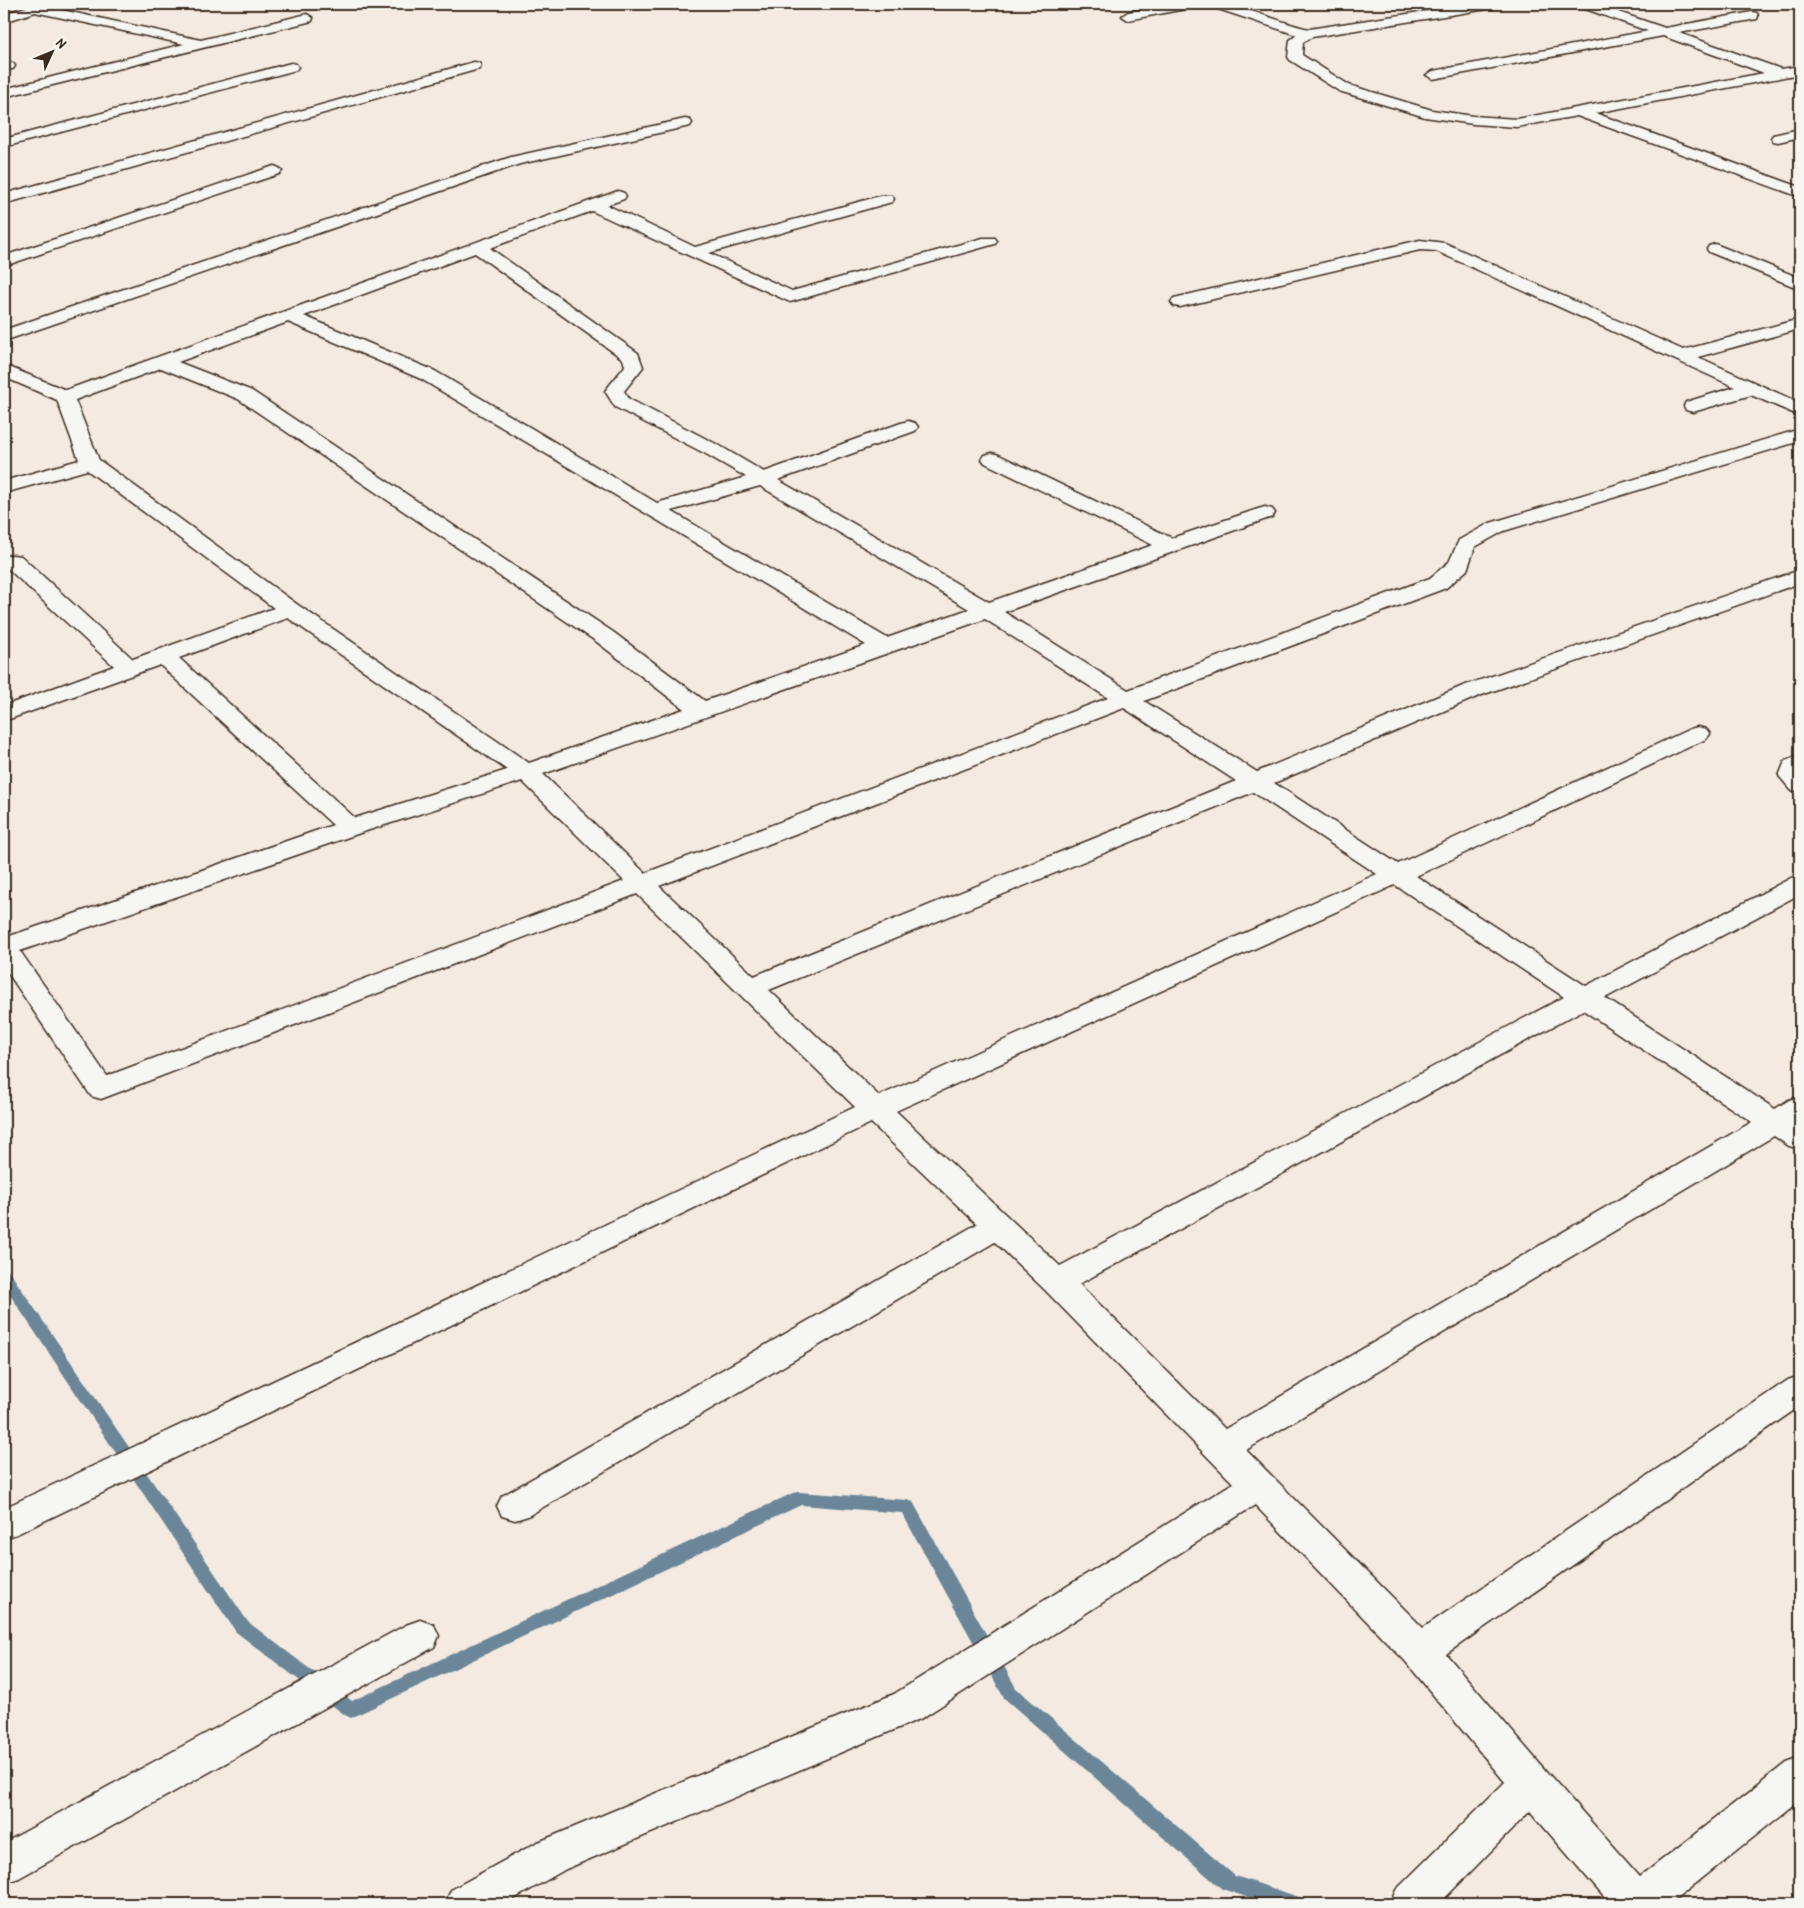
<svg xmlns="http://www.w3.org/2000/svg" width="1804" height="1908" viewBox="0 0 1804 1908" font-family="'Patrick Hand',sans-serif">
  <rect width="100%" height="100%" fill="#f4eae1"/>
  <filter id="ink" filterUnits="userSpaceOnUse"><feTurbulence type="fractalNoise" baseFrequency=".02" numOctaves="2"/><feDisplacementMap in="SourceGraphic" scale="10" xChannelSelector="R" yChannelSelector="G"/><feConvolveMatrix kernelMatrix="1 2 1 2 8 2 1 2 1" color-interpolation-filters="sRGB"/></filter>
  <g filter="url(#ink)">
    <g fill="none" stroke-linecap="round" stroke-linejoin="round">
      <path fill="#6a8698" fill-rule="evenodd" d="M 4,1270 L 9,1271 L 248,1622 L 352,1701 L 793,1493 L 799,1492 L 907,1500 L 913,1502 L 1016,1688 L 1235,1876 L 1302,1898 L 1305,1904 L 1268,1904 L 1222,1889 L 1004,1698 L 902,1513 L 801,1505 L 357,1715 L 351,1718 L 345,1715 L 236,1632 L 4,1286 Z"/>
      <g stroke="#3b2a1e" stroke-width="3">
        <path id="street" d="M 34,4 L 201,40 L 307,14 L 313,18 L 312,21 L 4,97 L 4,89 L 184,44 L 30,11 L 28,8 L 30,5 Z
          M 1172,4 L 1196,4 L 1190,8 L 1128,20 L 1122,16 L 1128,12 Z
          M 1210,4 C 1244,4 1276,22 1309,29 L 1473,4 L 1500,4 L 1498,7 L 1494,8 L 1312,37 L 1303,42 L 1302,55 L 1349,85 L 1432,110 L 1473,116 L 1517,119 L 1764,73 L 1663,36 L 1433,79 L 1426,75 L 1433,71 L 1648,31 L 1580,7 L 1578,4 L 1595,4 L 1665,28 L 1752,12 L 1757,13 L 1758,16 L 1757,19 L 1679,33 L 1781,69 L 1800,66 L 1800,74 L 1595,113 L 1800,187 L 1800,197 L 1577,116 L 1517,127 L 1473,124 L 1425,117 L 1339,91 L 1290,60 L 1288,57 L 1290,40 L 1297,35 L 1212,7 Z
          M 4,61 L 13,63 L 15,66 L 13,69 L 4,69 Z
          M 474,62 L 479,63 L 481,66 L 479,69 L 4,204 L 4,194 Z
          M 291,63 L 296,64 L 298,67 L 296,70 L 4,147 L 4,139 Z
          M 685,119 L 690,120 L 692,123 L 690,126 L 520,164 L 4,341 L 4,330 L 511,157 Z
          M 1800,129 L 1800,137 L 1778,142 L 1773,141 L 1771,138 L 1773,135 Z
          M 274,166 L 279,168 L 282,171 L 279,174 L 4,266 L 4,256 Z
          M 618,191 L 624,193 L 626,196 L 624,199 L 607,205 L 695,247 L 880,196 L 892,196 L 894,199 L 892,202 L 709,253 L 792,291 L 983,238 L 995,238 L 997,241 L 995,244 L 790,302 L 592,211 L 490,248 L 638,353 L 643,367 L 624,391 L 629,399 L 720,446 L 764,472 L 901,423 L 908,421 L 915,423 L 918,427 L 915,431 L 778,480 L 989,602 L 1153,545 L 985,463 L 982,459 L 985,455 L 992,453 L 999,455 L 1172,538 L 1258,509 L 1265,507 L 1272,509 L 1275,513 L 1272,517 L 1004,612 L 1128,690 L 1430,578 L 1449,562 L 1459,540 L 1490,523 L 1800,429 L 1800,441 L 1504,531 L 1475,547 L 1467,570 L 1446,588 L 1144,701 L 1257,772 L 1463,686 L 1800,570 L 1800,583 L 1479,696 L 1274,783 L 1398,864 L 1690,729 L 1698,727 L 1706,729 L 1710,734 L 1706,739 L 1416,876 L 1586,986 L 1791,878 L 1800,876 L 1800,894 L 1605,998 L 1775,1109 L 1789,1100 L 1800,1097 L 1800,1120 L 1796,1122 L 1800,1125 L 1800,1149 L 1789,1146 L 1774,1136 L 1246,1450 L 1423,1628 L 1788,1380 L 1800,1376 L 1800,1406 L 1446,1654 L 1545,1770 L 1640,1877 L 1786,1763 L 1800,1758 L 1800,1800 L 1670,1904 L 1610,1904 L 1530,1811 L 1439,1904 L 1390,1904 L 1396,1890 L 1505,1782 L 1406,1662 L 1255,1505 L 922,1718 L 566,1869 L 505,1904 L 445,1904 L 451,1890 L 536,1843 L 894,1694 L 1233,1483 L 1045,1290 L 995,1242 L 528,1516 L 515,1520 L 502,1516 L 497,1506 L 502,1496 L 977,1224 L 871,1123 L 17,1534 L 4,1538 L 4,1508 L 855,1107 L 637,894 L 101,1099 L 91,1096 L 4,967 L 4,938 L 333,825 L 160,665 L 4,721 L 4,706 L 114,666 L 5,566 L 4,559 L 5,556 L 13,555 L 21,556 L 133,659 L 274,608 L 87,470 L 4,493 L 4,481 L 79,460 L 57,400 L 4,377 L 4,365 L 66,390 ZM 475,253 L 623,359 L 625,366 L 605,391 L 615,407 L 706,454 L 746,477 L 657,503 L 435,371 L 304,316 ZM 288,322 L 421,379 L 866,645 L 705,701 L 613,632 L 252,391 L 178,362 ZM 161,368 L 238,399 L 597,642 L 684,709 L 529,763 L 298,605 L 99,460 L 75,400 ZM 760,486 L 969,609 L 887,638 L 671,511 ZM 288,618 L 507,770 L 355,818 L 179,658 ZM 985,619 L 1108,698 L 645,873 L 543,774 ZM 1124,708 L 1236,781 L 754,976 L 659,886 ZM 522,781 L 624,881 L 107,1076 L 20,951 L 360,833 ZM 1253,792 L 1377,874 L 879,1096 L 769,990 ZM 1395,885 L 1564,997 L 1060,1266 L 896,1111 ZM 1583,1010 L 1752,1122 L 1225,1429 L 1079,1284 Z
          M 1420,240 L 1445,243 L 1683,350 L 1800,319 L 1800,329 L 1698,357 L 1800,403 L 1800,416 L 1751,395 L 1693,412 L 1686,410 L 1684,406 L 1686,402 L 1735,387 L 1436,251 L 1420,250 L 1180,307 L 1174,306 L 1171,302 L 1174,298 Z
          M 1715,244 L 1800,278 L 1800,289 L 1709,252 L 1707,249 L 1709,246 Z
          M 1800,755 L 1800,792 L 1791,790 L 1779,776 L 1785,761 Z
          M 420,1620 L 434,1625 L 439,1636 L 434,1647 L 19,1878 L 4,1883 L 4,1843 L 406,1625 Z"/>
      </g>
      <g stroke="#3b2a1e" stroke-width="3">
        <path id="secondary" d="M 35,4 L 53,4 L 51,7 L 4,22 L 4,14 Z"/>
      </g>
      <use href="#street" fill="#f6f6f2" fill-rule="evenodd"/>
      <use href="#secondary" fill="#f6f6f2" fill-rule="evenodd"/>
    </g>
  </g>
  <rect width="1804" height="1908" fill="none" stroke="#f6f6f2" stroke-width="20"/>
  <rect x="10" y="10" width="1784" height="1888" fill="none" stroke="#3b2a1e" stroke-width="2" filter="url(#ink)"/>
  <g transform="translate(52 52) rotate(46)" stroke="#f6f6f2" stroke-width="4" paint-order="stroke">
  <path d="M0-4L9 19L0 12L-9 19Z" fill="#3b2a1e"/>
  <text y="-8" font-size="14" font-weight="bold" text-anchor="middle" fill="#3b2a1e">N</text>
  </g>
</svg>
